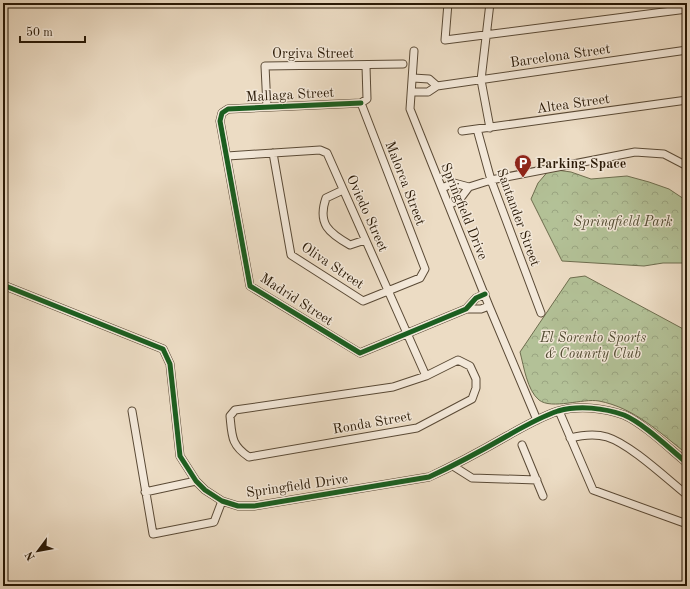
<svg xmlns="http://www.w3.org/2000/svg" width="690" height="589" viewBox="0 0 690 589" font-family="'Old Standard TT',serif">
  <defs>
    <pattern id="forest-crowns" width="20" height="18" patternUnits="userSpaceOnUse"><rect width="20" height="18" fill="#b3c197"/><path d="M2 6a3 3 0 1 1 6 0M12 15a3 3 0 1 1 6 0" fill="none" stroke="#9aa581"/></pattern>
  </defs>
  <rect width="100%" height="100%" fill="#ecdcc4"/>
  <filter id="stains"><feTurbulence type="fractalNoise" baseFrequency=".005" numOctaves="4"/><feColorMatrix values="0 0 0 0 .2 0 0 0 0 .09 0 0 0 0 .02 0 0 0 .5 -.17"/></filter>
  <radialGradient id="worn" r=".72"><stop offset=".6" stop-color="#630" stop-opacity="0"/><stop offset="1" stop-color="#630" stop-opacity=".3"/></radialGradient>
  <path fill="url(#forest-crowns)" stroke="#6e6d4e" d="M 550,169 L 571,172 L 591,179 L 627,176 L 649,182 L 669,189 L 687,201 L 687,263 L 663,263 L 644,266 L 562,261 L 531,199 L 538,183 Z
    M 585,276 L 687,331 L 687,454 C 660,433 635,408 599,401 C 583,398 552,410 539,400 C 527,390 524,367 520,352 L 570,278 Z"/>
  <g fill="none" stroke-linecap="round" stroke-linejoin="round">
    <g stroke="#5a4a36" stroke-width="9">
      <path id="street" d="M 448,3 L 445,40 L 687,9
        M 490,3 L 481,80 L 490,128
        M 414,51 L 410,109 L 489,306 L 537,420
        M 437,86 L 687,50
        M 412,92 L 428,92 L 437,86 L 429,79 L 413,78
        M 361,103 L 228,109 L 222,113 L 220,121 L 250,286 L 360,353 L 466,309 L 476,298 L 485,294
        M 267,107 L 265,66 L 403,64
        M 477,129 L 491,180 L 541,313
        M 462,131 L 687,100
        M 273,153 L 291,255 L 363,301 L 420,278 L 425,269 L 361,103 L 367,99 L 366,66
        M 227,156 L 320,150 L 327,153 L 426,376
        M 442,188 L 454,183 L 469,187 L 491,180 L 635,152 L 664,154 L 687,166
        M 343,190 L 326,198 C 317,224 329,233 350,245 L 365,240
        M 449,205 L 460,199 L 469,187
        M 3,285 L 163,349 L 170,364 L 180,456 L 196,481 L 205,490 L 222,501 L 238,506 L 254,506 L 429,477 C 455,465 481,451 507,436 C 523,427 540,417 558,411 C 579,405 604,408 624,415 C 643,423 670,449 687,463
        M 466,309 L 481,309 L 489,306
        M 458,360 L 470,366 L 476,379 L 476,388 L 472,399 L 417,428 L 249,457 C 231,445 232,436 230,416 L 235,410 L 393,387 L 426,376 Z
        M 132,411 L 153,534 L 214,522 L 222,501
        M 559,411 L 593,490 L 687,524
        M 570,438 C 582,435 594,433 607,437 C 630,444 667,479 687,495
        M 522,445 L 543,496
        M 453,466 L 472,478 L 537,480
        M 145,492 L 196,481"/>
    </g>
    <use href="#street" stroke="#f3e8d9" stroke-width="7"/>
    <g stroke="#f3e8d9" stroke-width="8">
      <path id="cycleway" d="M 361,103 L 228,109 L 222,113 L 220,121 L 250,286 L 360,353 L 466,309 L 476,298 L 485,294
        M 3,285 L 163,349 L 170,364 L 180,456 L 196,481 L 205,490 L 222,501 L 238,506 L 254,506 L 429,477 C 455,465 481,451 507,436 C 523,427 540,417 558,411 C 579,405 604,408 624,415 C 643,423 670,449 687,463"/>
    </g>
    <use href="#cycleway" stroke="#1b5e20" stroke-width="5"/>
  </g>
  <defs>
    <g id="parking-pin" transform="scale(0.9)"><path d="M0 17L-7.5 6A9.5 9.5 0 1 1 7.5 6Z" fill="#8f2418" stroke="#f3e8d9"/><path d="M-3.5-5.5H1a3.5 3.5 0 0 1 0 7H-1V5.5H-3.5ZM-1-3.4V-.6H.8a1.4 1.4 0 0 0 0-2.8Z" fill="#fff"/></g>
  </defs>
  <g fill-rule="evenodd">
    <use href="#parking-pin" x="523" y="163"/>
  </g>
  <g text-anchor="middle" stroke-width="3" stroke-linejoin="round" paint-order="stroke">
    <g font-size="14" fill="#291906" stroke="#f3e8d9">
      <text x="313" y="58">Orgiva Street</text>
      <text transform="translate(560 55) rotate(-8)" y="5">Barcelona Street</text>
      <text transform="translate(290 94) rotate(-3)" y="5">Mallaga Street</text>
      <text transform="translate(573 103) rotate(-8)" y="5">Altea Street</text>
      <text transform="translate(406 183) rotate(69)" y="5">Malorca Street</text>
      <text transform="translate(465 211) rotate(68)" y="5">Springfield Drive</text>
      <text transform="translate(368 213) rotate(66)" y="5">Oviedo Street</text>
      <text transform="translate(519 217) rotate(70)" y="5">Santander Street</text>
      <text transform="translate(333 265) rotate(34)" y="5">Oliva Street</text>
      <text transform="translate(297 299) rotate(33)" y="5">Madrid Street</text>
      <text transform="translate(372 422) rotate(-10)" y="5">Ronda Street</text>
      <text transform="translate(297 485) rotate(-8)" y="5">Springfield Drive</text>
    </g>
    <g font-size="14" font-weight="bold" fill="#291906" stroke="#f3e8d9" text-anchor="start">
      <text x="536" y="168">Parking Space</text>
    </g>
    <g font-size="14" font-style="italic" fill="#524b32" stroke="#f3e8d9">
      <text x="623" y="226">Springfield Park</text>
      <text x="593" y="342">El Sorento Sports<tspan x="593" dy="16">&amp; Counrty Club</tspan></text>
    </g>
  </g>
  <rect width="690" height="589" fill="none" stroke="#ecdcc4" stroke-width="16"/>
  <rect x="4" y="4" width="682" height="581" fill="none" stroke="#291906" stroke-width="2"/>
  <rect x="8" y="8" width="674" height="573" fill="none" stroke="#291906"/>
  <g transform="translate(38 551) rotate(238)" stroke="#f3e8d9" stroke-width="3" paint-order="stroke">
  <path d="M0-3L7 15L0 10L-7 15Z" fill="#291906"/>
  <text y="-6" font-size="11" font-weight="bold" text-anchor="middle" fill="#291906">N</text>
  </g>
  <path d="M20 36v6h65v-6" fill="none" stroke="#291906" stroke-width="2"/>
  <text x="26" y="36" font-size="12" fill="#291906" stroke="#f3e8d9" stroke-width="3" paint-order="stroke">50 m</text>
  <rect width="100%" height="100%" filter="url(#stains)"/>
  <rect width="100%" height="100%" fill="url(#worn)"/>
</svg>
